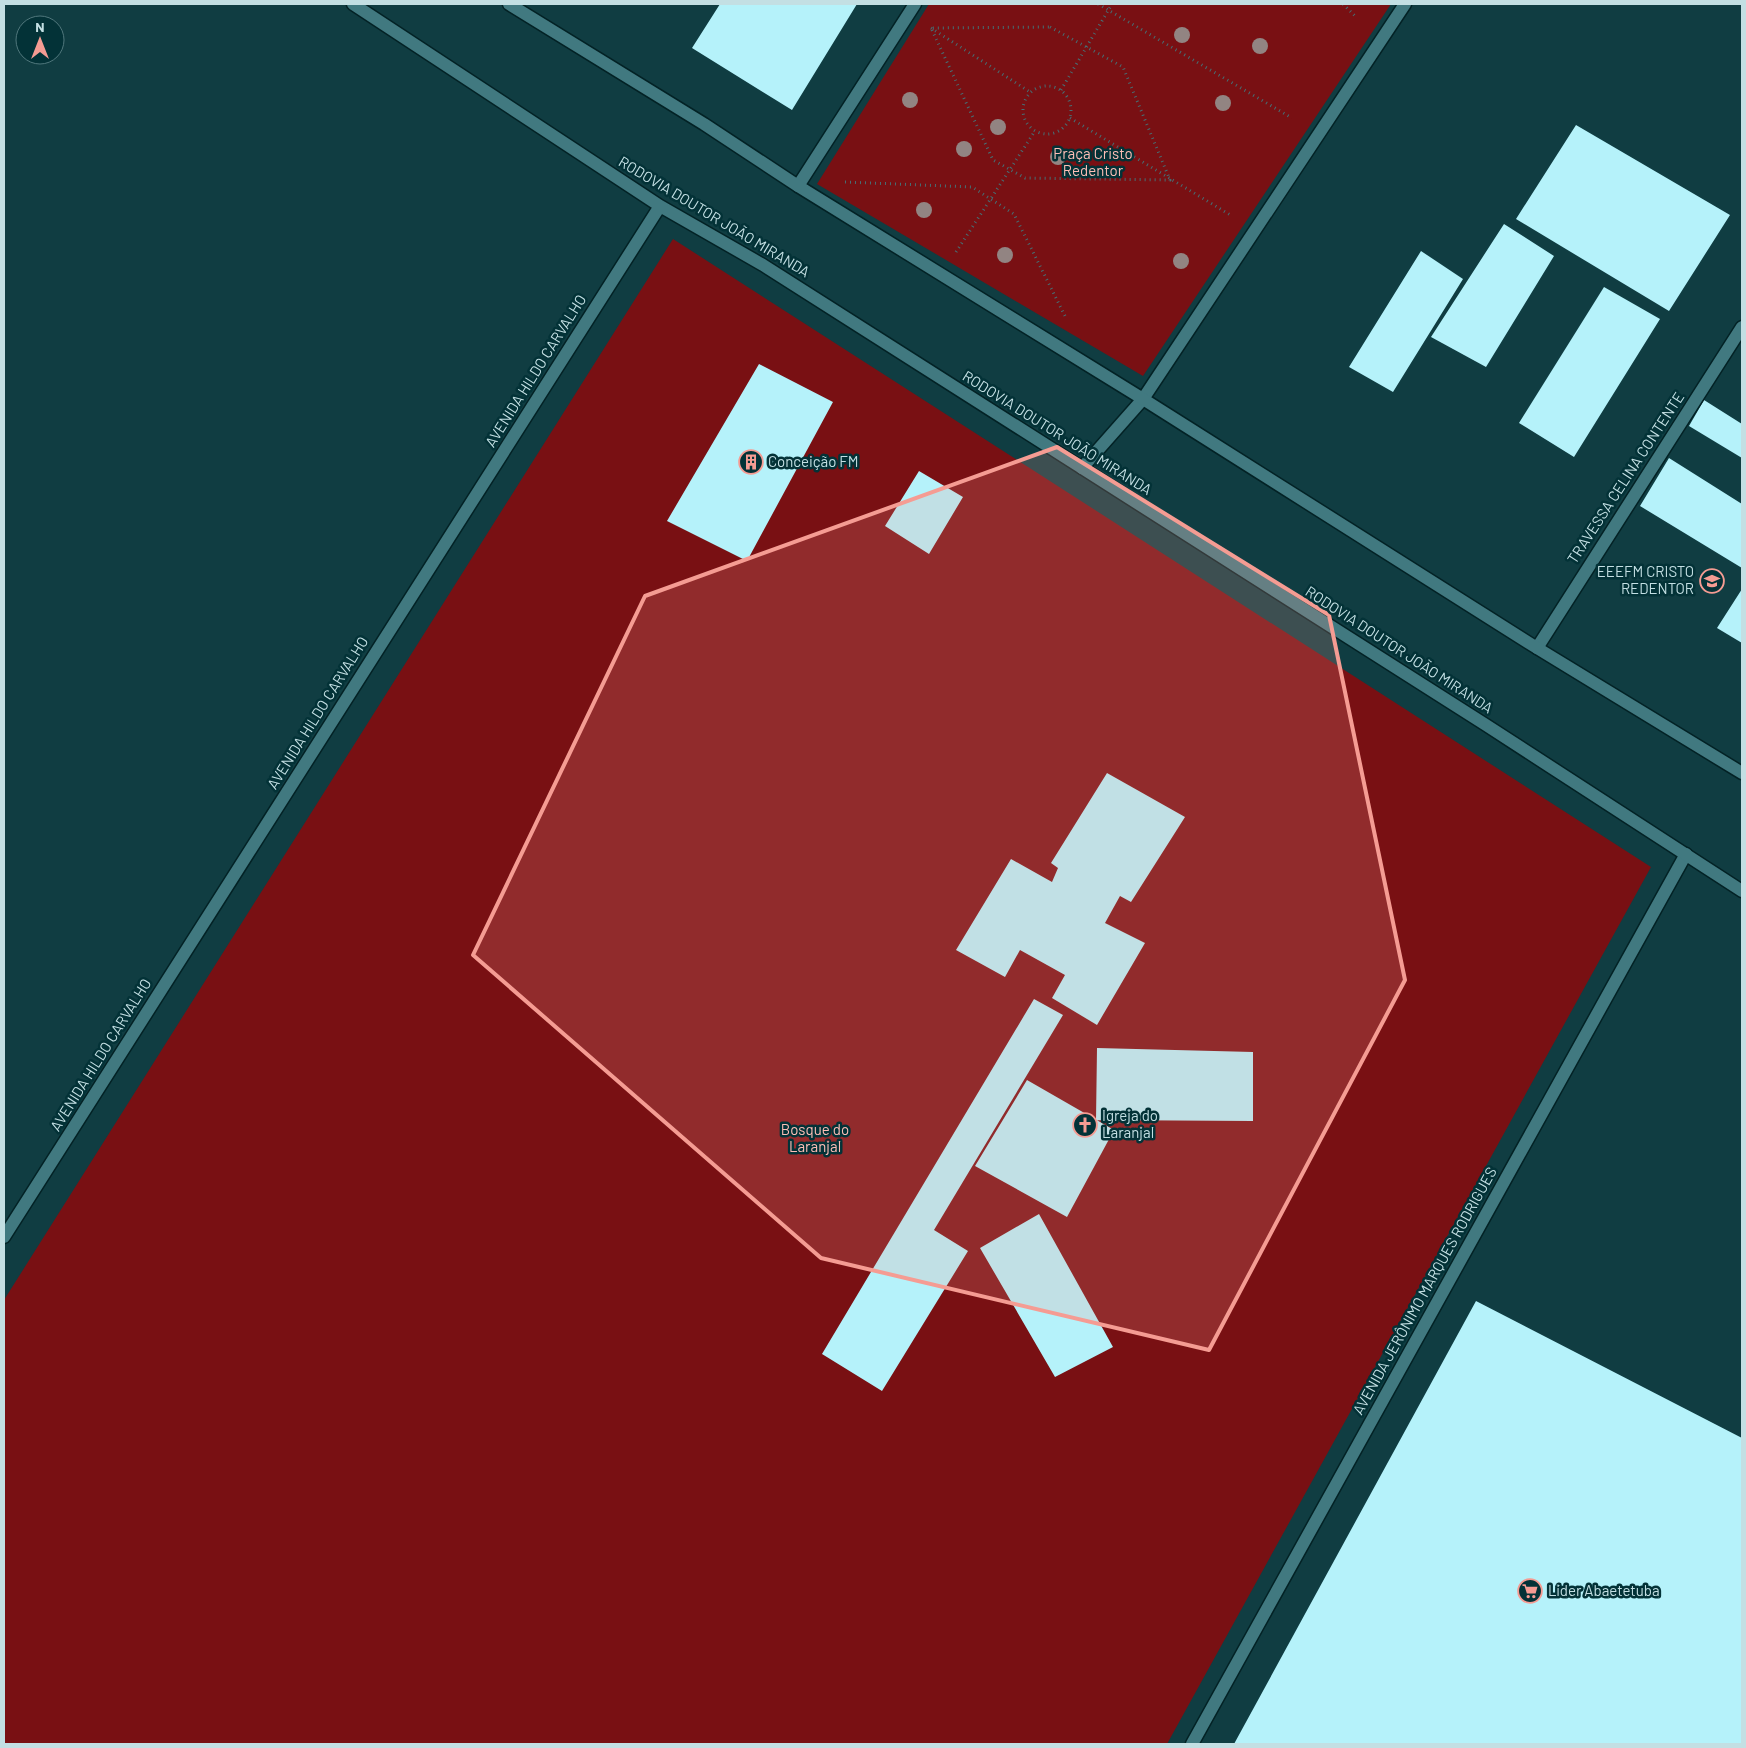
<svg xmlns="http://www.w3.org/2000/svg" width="1746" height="1748" viewBox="0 0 1746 1748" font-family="Barlow,sans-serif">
  <rect width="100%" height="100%" fill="#103d42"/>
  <path fill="#791013" d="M 929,4 L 1391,4 L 1143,376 L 817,184 Z
    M 673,239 L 1651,867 L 1167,1744 L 4,1744 L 4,1300 Z"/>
  <path fill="#b5f2fa" d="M 720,4 L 857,4 L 792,110 L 692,48 Z
    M 1576,125 L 1730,215 L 1669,311 L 1516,219 Z
    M 1504,224 L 1554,256 L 1486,367 L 1431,337 Z
    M 1421,251 L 1463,279 L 1393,392 L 1349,367 Z
    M 1604,287 L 1660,319 L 1574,457 L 1519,423 Z
    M 759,364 L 833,402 L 747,561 L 667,521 Z
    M 1704,400 L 1742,424 L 1742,458 L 1689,426 Z
    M 1669,458 L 1742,504 L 1742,568 L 1640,506 Z
    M 919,471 L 963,497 L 929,554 L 885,526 Z
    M 1742,589 L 1742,643 L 1717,628 Z
    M 1107,773 L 1185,817 L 1131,902 L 1120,896 L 1105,923 L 1145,943 L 1097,1025 L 1052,998 L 1065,975 L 1020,950 L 1005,977 L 956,950 L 1011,859 L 1052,882 L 1058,868 L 1051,863 Z
    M 1034,999 L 1063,1015 L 934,1230 L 968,1251 L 882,1391 L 822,1354 Z
    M 1097,1048 L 1253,1052 L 1253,1121 L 1096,1120 Z
    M 1027,1080 L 1114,1130 L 1067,1217 L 975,1166 Z
    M 1039,1214 L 1113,1347 L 1055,1377 L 980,1248 Z
    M 1476,1301 L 1742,1438 L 1742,1744 L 1234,1744 Z"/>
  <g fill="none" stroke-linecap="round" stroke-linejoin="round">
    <g stroke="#032225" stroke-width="15">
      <path id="street" d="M 798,186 L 915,4
        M 1082,468 L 1143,399 L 1405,4
        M 1537,648 L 1742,327
        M 1192,1744 L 1686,854"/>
    </g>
    <g stroke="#032225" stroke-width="15">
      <path id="secondary" d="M 353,4 L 660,206 L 763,265 L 1486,725 L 1742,891
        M 509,4 L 704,124 L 798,186 L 1143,399 L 1537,648 L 1742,773
        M 4,1237 L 660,206"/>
    </g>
    <path stroke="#476f74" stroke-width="3" stroke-dasharray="1 4" stroke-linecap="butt" d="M 1098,4 L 1292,118
      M 1343,4 L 1355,16
      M 1050,27 L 1123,67 L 1170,180 L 1025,178 L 993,160 L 931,28 Z
      M 931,28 L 1030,92
      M1023 110a24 24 0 1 1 48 0a24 24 0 1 1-48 0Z
      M 1061,90 L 1112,4
      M 1070,118 L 1232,216
      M 845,182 L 972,187 L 1014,214 L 1066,318
      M 956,252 L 1035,131"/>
    <use href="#street" stroke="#417980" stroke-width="12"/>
    <use href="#secondary" stroke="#417980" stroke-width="12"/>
  </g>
  <g fill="#928482">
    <circle cx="1182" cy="35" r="8"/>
    <circle cx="1260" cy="46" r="8"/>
    <circle cx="910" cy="100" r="8"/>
    <circle cx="1223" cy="103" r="8"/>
    <circle cx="998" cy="127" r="8"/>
    <circle cx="964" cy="149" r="8"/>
    <circle cx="1058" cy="157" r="8"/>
    <circle cx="924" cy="210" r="8"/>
    <circle cx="1005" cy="255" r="8"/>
    <circle cx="1181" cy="261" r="8"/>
  </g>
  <path fill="#f59c93" fill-opacity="0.2" stroke="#f59c93" stroke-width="4" stroke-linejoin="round" d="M 1057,447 L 1329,615 L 1405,980 L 1209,1350 L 821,1258 L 473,955 L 645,596 Z"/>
  <defs>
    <g id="building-ring" transform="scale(1.25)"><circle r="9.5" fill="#033237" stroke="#f59c93" stroke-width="1.5"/><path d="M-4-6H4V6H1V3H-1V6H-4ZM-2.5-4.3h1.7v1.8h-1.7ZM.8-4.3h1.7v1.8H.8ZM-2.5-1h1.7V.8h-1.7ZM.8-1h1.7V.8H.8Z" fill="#f59c93"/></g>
    <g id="school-ring" transform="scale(1.25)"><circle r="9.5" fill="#033237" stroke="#f59c93" stroke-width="1.5"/><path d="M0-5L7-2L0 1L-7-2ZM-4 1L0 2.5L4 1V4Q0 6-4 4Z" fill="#f59c93"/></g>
    <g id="church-ring" transform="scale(1.25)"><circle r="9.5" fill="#033237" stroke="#f59c93" stroke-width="1.5"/><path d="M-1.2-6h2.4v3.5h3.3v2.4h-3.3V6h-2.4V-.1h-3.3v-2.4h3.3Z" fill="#f59c93"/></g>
    <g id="supermarket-ring" transform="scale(1.25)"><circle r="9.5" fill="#033237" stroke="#f59c93" stroke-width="1.5"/><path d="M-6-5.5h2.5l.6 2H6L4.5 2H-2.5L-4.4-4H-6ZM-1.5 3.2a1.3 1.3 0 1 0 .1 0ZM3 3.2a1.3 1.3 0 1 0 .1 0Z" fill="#f59c93"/></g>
  </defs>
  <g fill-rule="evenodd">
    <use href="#building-ring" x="751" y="462"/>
    <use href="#school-ring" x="1712" y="581"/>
    <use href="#church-ring" x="1085" y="1125"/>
    <use href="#supermarket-ring" x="1530" y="1591"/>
  </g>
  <g text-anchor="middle" stroke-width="5" stroke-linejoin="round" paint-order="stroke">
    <g font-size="15" fill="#fdbeb6" stroke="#033237">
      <text x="1093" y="159">Praça Cristo<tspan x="1093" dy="17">Redentor</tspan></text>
      <text x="815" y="1135">Bosque do<tspan x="815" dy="17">Laranjal</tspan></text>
    </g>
    <g font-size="15" fill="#c3dfe3" stroke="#033237">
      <text transform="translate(714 217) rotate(31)" y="5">RODOVIA DOUTOR JOÃO MIRANDA</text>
      <text transform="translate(536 371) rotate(-58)" y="5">AVENIDA HILDO CARVALHO</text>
      <text transform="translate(1057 433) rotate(32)" y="5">RODOVIA DOUTOR JOÃO MIRANDA</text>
      <text transform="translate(1626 478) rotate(-57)" y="5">TRAVESSA CELINA CONTENTE</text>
      <text transform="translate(1399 650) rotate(33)" y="5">RODOVIA DOUTOR JOÃO MIRANDA</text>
      <text transform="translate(318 713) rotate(-58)" y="5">AVENIDA HILDO CARVALHO</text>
      <text transform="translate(101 1055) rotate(-58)" y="5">AVENIDA HILDO CARVALHO</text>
      <text transform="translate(1425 1291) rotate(-61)" y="5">AVENIDA JERÔNIMO MARQUES RODRIGUES</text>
    </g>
    <g font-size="15" fill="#c3dfe3" stroke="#033237" text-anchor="start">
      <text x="768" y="467">Conceição FM</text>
      <text x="1694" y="577" text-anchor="end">EEEFM CRISTO<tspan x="1694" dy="17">REDENTOR</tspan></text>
      <text x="1102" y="1121">Igreja do<tspan x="1102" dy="17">Laranjal</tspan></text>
      <text x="1548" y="1596">Líder Abaetetuba</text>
    </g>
  </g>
  <rect width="1746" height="1748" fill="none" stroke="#c3dfe3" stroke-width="10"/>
  <g transform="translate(40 40)"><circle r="24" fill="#033237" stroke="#50777c"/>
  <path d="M0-4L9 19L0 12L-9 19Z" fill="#f59c93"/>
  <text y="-8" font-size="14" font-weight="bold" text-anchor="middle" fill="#c3dfe3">N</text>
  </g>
</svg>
